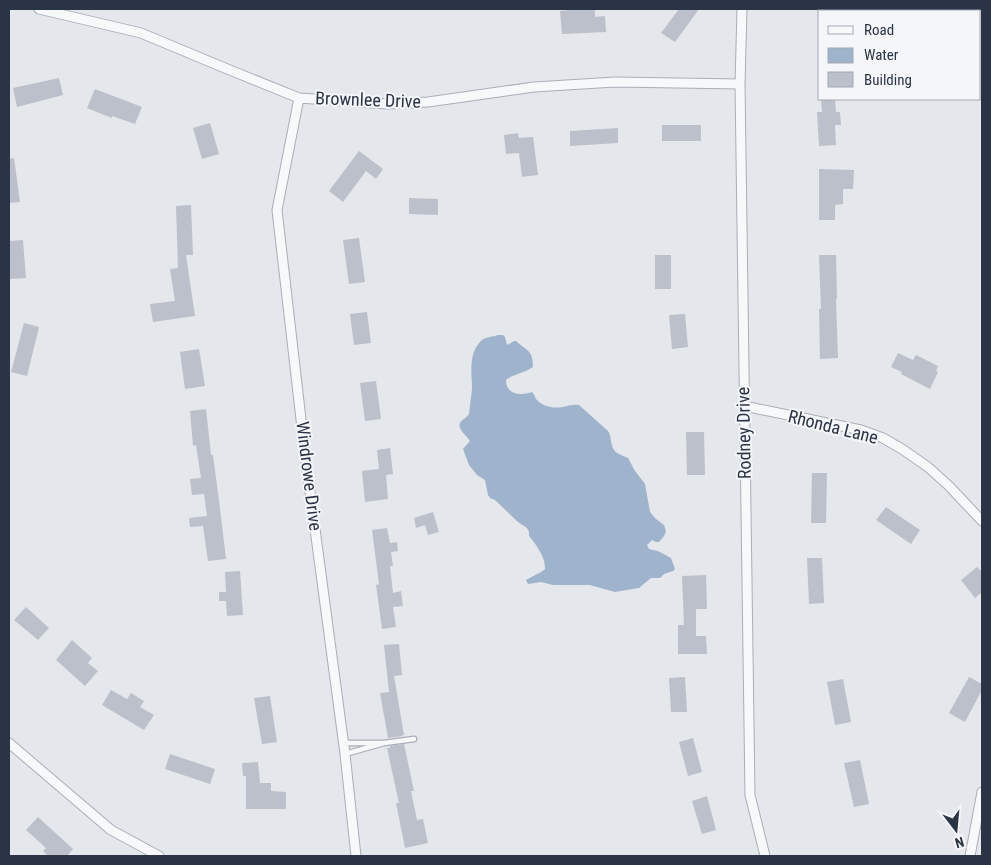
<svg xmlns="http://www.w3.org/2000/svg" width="991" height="865" viewBox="0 0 991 865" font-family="'Roboto Condensed',sans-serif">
  <rect width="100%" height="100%" fill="#e4e7ec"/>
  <path fill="#9fb4cc" d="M 498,335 L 503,335 L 505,337 L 507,345 L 514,341 L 516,341 C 527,351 533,350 533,367 C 525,373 513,374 506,380 C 506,395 521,396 532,392 C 534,394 535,396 536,399 C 542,406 553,409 563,407 C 568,406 573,404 579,405 L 608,431 C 612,437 610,444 614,450 C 617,454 624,456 628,458 L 635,471 L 645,484 L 650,512 L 656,519 L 664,525 L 665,528 L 666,532 L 664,536 L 659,542 L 656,542 L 652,540 L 647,545 L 649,549 L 658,551 L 671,558 L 675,569 L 673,571 L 664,574 L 660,578 L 651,578 L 639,588 L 615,592 L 590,585 L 553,585 L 541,582 L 528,584 L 526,580 L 541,572 L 545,569 C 545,556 537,546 529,536 L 529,532 L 527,528 L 518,522 L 495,500 L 490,498 L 488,495 L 485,480 L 477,475 L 469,465 L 463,449 L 470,441 C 467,436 457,429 460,423 C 463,418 466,419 469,414 C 470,405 471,397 472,389 C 472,374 468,355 480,342 C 484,337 492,337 498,335 Z"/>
  <path fill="#bbc0ca" d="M 580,9 L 595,9 L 595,17 L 605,16 L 606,32 L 562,34 L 560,11 Z
    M 679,9 L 699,9 L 675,42 L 661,33 Z
    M 59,78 L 63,95 L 17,107 L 13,88 Z
    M 95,89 L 142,107 L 135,124 L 112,116 L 112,118 L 87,108 Z
    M 821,99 L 835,99 L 836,112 L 840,112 L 841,125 L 835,125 L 836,145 L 819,146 L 817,112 L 822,112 Z
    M 210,123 L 219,154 L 202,159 L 193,128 Z
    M 662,125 L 701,125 L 701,141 L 662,141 Z
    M 618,128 L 618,143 L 570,146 L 570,131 Z
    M 518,133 L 519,138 L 533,137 L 538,175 L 522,177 L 519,153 L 506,154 L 504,135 Z
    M 359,151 L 383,169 L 376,179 L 366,171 L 343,202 L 329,191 Z
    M 14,158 L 20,202 L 9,203 L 9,159 Z
    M 819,169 L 854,170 L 853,189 L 843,189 L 843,204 L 835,205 L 835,220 L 819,220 Z
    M 409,198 L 438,199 L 438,215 L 409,214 Z
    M 191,205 L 193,255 L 186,255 L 195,316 L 153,322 L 150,304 L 175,301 L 170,269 L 178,268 L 176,206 Z
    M 359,238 L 365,282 L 349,284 L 343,240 Z
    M 23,240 L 26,278 L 10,279 L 9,241 Z
    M 655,255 L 671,255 L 671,289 L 655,289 Z
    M 819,255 L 836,255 L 837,299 L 836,299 L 838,358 L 820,359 L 819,309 L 821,309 Z
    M 367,312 L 371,343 L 354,345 L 350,314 Z
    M 685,314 L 688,347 L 672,349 L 669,315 Z
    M 24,323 L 39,327 L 27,376 L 11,372 Z
    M 199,349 L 205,386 L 185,389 L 180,352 Z
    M 898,353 L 913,360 L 916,355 L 938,366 L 936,371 L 938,372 L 930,389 L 901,374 L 902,372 L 891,367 Z
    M 376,381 L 381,419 L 365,421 L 360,383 Z
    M 206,409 L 211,455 L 213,455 L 219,501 L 226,559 L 208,561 L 203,526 L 190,527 L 189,518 L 207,516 L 204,494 L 192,495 L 190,479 L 201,478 L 196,445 L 193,446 L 190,411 Z
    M 686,432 L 704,432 L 705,475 L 687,475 Z
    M 390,448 L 393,474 L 386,475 L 388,499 L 365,502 L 362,471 L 379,469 L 377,450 Z
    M 812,473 L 827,473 L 826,523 L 811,523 Z
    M 886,507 L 920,530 L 911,544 L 876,520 Z
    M 433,512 L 439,532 L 428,535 L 425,525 L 416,528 L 414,518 Z
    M 387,528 L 390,543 L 397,542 L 398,551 L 391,552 L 393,566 L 390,566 L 393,593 L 401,591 L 403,606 L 393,607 L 396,627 L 382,629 L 376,585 L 379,584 L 372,530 Z
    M 807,558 L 822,558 L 824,603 L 809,604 Z
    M 977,567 L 982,572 L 982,592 L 975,598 L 961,580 Z
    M 240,571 L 243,615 L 227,616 L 226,601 L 219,601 L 219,592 L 226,592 L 225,572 Z
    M 706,575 L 707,609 L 696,609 L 696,636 L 706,636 L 707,654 L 678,654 L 678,625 L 684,625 L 682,576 Z
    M 26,607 L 49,628 L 38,640 L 14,620 Z
    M 72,640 L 92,658 L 88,663 L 98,671 L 85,686 L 56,660 Z
    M 399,644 L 402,675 L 394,676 L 404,735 L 402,735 L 403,736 L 388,738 L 380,693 L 389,692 L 384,645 Z
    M 685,677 L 687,712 L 671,712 L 669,678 Z
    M 969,677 L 982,684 L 982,690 L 965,722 L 949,713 Z
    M 843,679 L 851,722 L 835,725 L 827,682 Z
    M 111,690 L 127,699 L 131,693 L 144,701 L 140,707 L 154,715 L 144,730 L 102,705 Z
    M 270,696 L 277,742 L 262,744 L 254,698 Z
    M 693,738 L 702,772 L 688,776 L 679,742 Z
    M 404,744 L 414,791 L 411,791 L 417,820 L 423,819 L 428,843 L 405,848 L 396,803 L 399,803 L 387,748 L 390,748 L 390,746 Z
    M 170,754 L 215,769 L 210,784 L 165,769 Z
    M 860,760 L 869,804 L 854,807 L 844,763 Z
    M 258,762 L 260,783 L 271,783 L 271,791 L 286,792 L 286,809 L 246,809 L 246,776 L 243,776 L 242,763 Z
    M 707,796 L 716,830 L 702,834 L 692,801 Z
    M 38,817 L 73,849 L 67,856 L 48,856 L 43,851 L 46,848 L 26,830 Z"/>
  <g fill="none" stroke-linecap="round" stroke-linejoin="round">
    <g stroke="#a9aeb7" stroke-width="7">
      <path id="lane" d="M 343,743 L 384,743 L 345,754
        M 384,743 L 414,739"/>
    </g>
    <g stroke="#a9aeb7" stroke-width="11">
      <path id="street" d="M 39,9 L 141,33 L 220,66 L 299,98 L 387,104 L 428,102 L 534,87 L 615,82 L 740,84
        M 742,9 L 740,84 L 750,795 L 765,856
        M 299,98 L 277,210 L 305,454 L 345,754 L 356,856
        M 744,406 L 861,430 L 883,438 L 902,449 L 928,467 L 949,486 L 982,521
        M 9,743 L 111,830 L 159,856
        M 970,856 L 982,792"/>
    </g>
    <use href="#lane" stroke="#f7f8fa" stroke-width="4.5"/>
    <use href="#street" stroke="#f7f8fa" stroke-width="9"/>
  </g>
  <g text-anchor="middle" stroke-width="4" stroke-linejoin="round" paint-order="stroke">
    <g font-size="18" fill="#2b3445" stroke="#f4f6f9">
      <text transform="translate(368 100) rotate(2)" y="6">Brownlee Drive</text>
      <text transform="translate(833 427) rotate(14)" y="6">Rhonda Lane</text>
      <text transform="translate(744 433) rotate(-91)" y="6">Rodney Drive</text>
      <text transform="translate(309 476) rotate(83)" y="6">Windrowe Drive</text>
    </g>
  </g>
  <rect width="991" height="865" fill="none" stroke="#2b3445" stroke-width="20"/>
  <rect x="818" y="10" width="162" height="90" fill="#f4f6f9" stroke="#a4a8b1"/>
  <rect x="828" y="26" width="25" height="8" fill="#f7f8fa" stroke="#a4a8b1"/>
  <text x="864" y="35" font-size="15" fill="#2b3445">Road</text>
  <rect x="828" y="48" width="25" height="15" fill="#9fb4cc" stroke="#a4a8b1"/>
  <text x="864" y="60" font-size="15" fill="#2b3445">Water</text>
  <rect x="828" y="72" width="25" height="15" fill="#bbc0ca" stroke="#a4a8b1"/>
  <text x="864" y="85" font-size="15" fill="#2b3445">Building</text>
  <g transform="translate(956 830) rotate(164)" stroke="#f4f6f9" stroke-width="4" paint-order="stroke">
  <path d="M0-4L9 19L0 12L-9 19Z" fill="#2b3445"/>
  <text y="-8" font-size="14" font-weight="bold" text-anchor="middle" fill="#2b3445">N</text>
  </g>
</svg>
